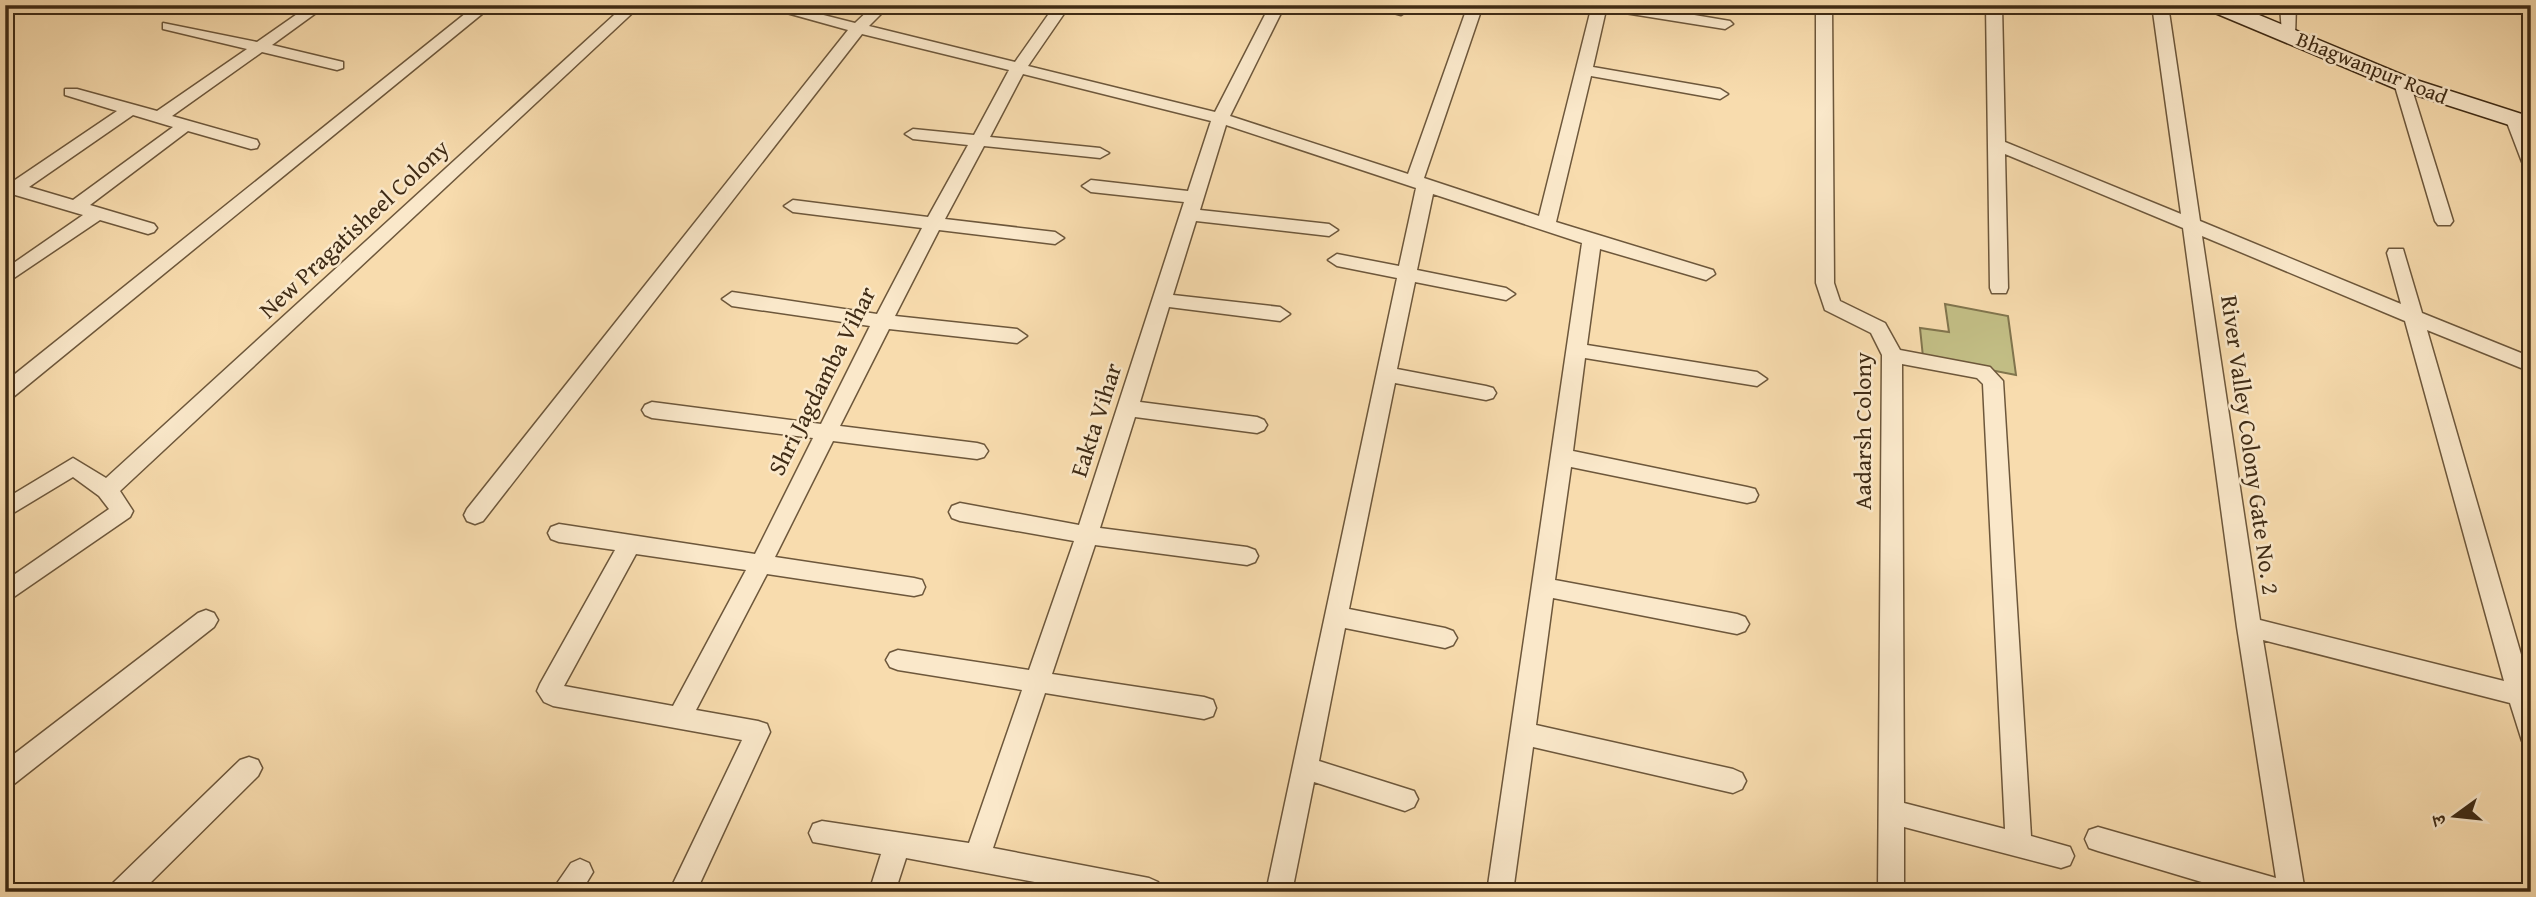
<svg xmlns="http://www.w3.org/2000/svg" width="2536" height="897" viewBox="0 0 2536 897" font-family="'Gentium Book Plus','Noto Serif Devanagari',serif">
  <rect width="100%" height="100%" fill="#f8dcae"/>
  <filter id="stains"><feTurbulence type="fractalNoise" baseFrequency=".00286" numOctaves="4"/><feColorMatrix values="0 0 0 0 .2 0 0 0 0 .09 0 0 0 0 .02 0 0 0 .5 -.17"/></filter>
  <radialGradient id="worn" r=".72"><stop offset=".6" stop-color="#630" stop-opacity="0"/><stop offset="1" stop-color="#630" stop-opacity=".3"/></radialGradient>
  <path fill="#c3bf86" stroke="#81754e" stroke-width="2" d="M 1945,304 L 2008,316 L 2016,375 L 1923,357 L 1920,328 L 1949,332 Z"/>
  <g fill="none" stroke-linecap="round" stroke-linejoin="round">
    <g stroke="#6d573b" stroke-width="3">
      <path id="street" d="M 310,5 L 327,5 L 272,45 L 343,62 L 343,68 L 337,70 L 262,52 L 172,116 L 257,140 L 259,144 L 257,148 L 251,149 L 188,131 L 90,205 L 154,224 L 157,228 L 154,232 L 148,234 L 100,220 L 5,284 L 5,269 L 83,215 L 5,192 L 5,181 L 12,182 L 117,111 L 65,95 L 65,89 L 77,89 L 157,111 L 247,49 L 163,29 L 163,23 L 257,42 ZM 133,115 L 173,127 L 73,200 L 29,187 Z
        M 476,5 L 493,5 L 12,398 L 5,400 L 5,382 Z
        M 625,5 L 641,5 L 120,491 L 133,511 L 130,517 L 5,603 L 5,581 L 109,509 L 99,496 L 73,477 L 5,518 L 5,499 L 73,458 L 106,478 Z
        M 758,5 L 784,5 L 855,23 L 874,5 L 890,5 L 869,26 L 1015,62 L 1055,5 L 1070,5 L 1028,66 L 1215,112 L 1270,5 L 1285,5 L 1230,116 L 1408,174 L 1468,5 L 1483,5 L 1424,178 L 1539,216 L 1592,5 L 1635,5 L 1730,21 L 1733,24 L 1725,29 L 1606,10 L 1593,67 L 1720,89 L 1728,94 L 1720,99 L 1591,76 L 1556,222 L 1713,270 L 1715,274 L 1706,280 L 1600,249 L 1587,345 L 1757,372 L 1767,379 L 1757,386 L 1585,358 L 1573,451 L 1747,487 L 1755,489 L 1758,495 L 1755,501 L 1747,503 L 1571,467 L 1555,580 L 1737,614 L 1745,617 L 1749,624 L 1745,631 L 1737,634 L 1553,598 L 1536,725 L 1733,769 L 1742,773 L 1746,781 L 1742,789 L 1733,793 L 1533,747 L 1513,892 L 1487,892 L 1582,243 L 1433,194 L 1417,270 L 1506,288 L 1515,294 L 1506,300 L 1415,282 L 1397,369 L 1486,386 L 1493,388 L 1496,393 L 1493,398 L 1486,400 L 1395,383 L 1349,609 L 1445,628 L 1453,631 L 1457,638 L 1453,645 L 1445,648 L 1345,628 L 1319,761 L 1414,791 L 1418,799 L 1414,807 L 1405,811 L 1314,782 L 1292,892 L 1266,892 L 1397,278 L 1337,266 L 1328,260 L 1337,254 L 1399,266 L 1416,188 L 1226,125 L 1200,210 L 1329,224 L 1338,230 L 1329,236 L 1196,221 L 1173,295 L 1280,307 L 1290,314 L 1280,321 L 1169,307 L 1140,402 L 1257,417 L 1264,420 L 1267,425 L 1264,430 L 1257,433 L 1135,417 L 1100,528 L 1247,547 L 1255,550 L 1258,556 L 1255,562 L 1247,565 L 1095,545 L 1052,674 L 1204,697 L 1213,700 L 1216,708 L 1213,716 L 1204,719 L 1045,693 L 993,848 L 1149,878 L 1158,882 L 1162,892 L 1088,892 L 906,858 L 895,892 L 869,892 L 881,854 L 813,842 L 809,833 L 813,824 L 822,821 L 969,843 L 1022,690 L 898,670 L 890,667 L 886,660 L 890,653 L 898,650 L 1029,670 L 1074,541 L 960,521 L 952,518 L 949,512 L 952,506 L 960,503 L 1079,525 L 1184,202 L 1091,192 L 1082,186 L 1091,180 L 1188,191 L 1211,121 L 1023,74 L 990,137 L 1100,148 L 1109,153 L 1100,158 L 984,146 L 945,219 L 1055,232 L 1064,238 L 1055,244 L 939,230 L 895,316 L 1017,329 L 1027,336 L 1017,343 L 889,329 L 840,426 L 977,443 L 984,445 L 988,451 L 984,457 L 977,459 L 833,441 L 775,557 L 914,578 L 922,580 L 925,587 L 922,594 L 914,596 L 767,574 L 696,710 L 758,721 L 767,724 L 770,732 L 696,892 L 669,892 L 742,740 L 553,706 L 544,702 L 537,691 L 540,684 L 615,550 L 559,542 L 551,539 L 548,533 L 551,527 L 559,524 L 755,554 L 813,438 L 652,418 L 645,415 L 642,410 L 645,405 L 652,402 L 821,424 L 870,326 L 732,306 L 722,299 L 732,292 L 877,314 L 922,228 L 793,212 L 784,206 L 793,200 L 928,217 L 968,145 L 913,139 L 905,134 L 913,129 L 974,135 L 1009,70 L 862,34 L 483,521 L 475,524 L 467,521 L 464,515 L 467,509 L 848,30 ZM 636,554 L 746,570 L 673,706 L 564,686 Z
        M 1364,5 L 1400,5 L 1409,10 L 1401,15 Z
        M 1816,5 L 1832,5 L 1834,283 L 1840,301 L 1885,323 L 1900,350 L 1990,367 L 2003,381 L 2031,836 L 2070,847 L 2074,856 L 2070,865 L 2061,868 L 1904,827 L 1904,892 L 1878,892 L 1882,355 L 1871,333 L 1825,310 L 1816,283 ZM 1902,364 L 1977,378 L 1983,384 L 2005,829 L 1904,803 Z
        M 1986,5 L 2002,5 L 2005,142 L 2181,214 L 2152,5 L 2168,5 L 2200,221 L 2401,304 L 2387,253 L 2389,249 L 2403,249 L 2422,313 L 2531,357 L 2531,372 L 2427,330 L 2531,689 L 2531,744 L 2522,741 L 2510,703 L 2263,640 L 2305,892 L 2235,892 L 2098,851 L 2089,848 L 2085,839 L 2089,830 L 2098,827 L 2276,878 L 2237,627 L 2183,228 L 2005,154 L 2008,288 L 2006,293 L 1992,293 L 1990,288 ZM 2202,236 L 2405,321 L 2504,681 L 2260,620 Z
        M 2280,5 L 2296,5 L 2295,37 L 2285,37 L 2282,34 Z
        M 2402,78 L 2410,83 L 2453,221 L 2450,225 L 2438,225 L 2435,221 L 2394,83 Z
        M 2514,115 C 2533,120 2531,152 2531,167 L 2522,162 L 2506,120 Z
        M 206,610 L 214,613 L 218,620 L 214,627 L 14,784 L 5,787 L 5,761 L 198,613 Z
        M 249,757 L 258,760 L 262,768 L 258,776 L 141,892 L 109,892 L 113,883 L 240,760 Z
        M 580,859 L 589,863 L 593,872 L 581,892 L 551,892 L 571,863 Z"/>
    </g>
    <g stroke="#3f2b15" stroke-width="3">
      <path id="secondary" d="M 2205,5 L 2235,5 L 2410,78 L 2531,117 L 2531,132 L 2394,88 L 2208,10 Z"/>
    </g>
    <use href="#street" fill="#fae8ca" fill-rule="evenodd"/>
    <use href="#secondary" fill="#fae8ca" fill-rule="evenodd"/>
  </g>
  <g text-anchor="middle" stroke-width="5" stroke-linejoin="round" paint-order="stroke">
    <g font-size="21" fill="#3f2b15" stroke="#fae8ca">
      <text transform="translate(2372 68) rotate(22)" y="7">Bhagwanpur Road</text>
    </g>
    <g font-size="24" fill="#3f2b15" stroke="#fae8ca">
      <text transform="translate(354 229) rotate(-43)" y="8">New Pragatisheel Colony</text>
      <text transform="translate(822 381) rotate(-63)" y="8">Shri Jagdamba Vihar</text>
      <text transform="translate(1096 420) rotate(-72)" y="8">Eakta Vihar</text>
      <text transform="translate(1863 431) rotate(-90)" y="8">Aadarsh Colony</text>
      <text transform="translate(2250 445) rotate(82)" y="8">River Valley Colony Gate No. 2</text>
    </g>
  </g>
  <rect width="2536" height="897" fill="none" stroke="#f8dcae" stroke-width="28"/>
  <rect x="7" y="7" width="2522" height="883" fill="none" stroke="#3f2b15" stroke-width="3.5"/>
  <rect x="14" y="14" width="2508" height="869" fill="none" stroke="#3f2b15" stroke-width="2"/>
  <g transform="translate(2455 816) rotate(255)" stroke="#fae8ca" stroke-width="5" paint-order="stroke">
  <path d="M0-5L12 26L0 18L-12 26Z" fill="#3f2b15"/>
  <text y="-10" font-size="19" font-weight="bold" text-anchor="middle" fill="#3f2b15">उ</text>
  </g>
  <rect width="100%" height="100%" filter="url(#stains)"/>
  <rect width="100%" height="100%" fill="url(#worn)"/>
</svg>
